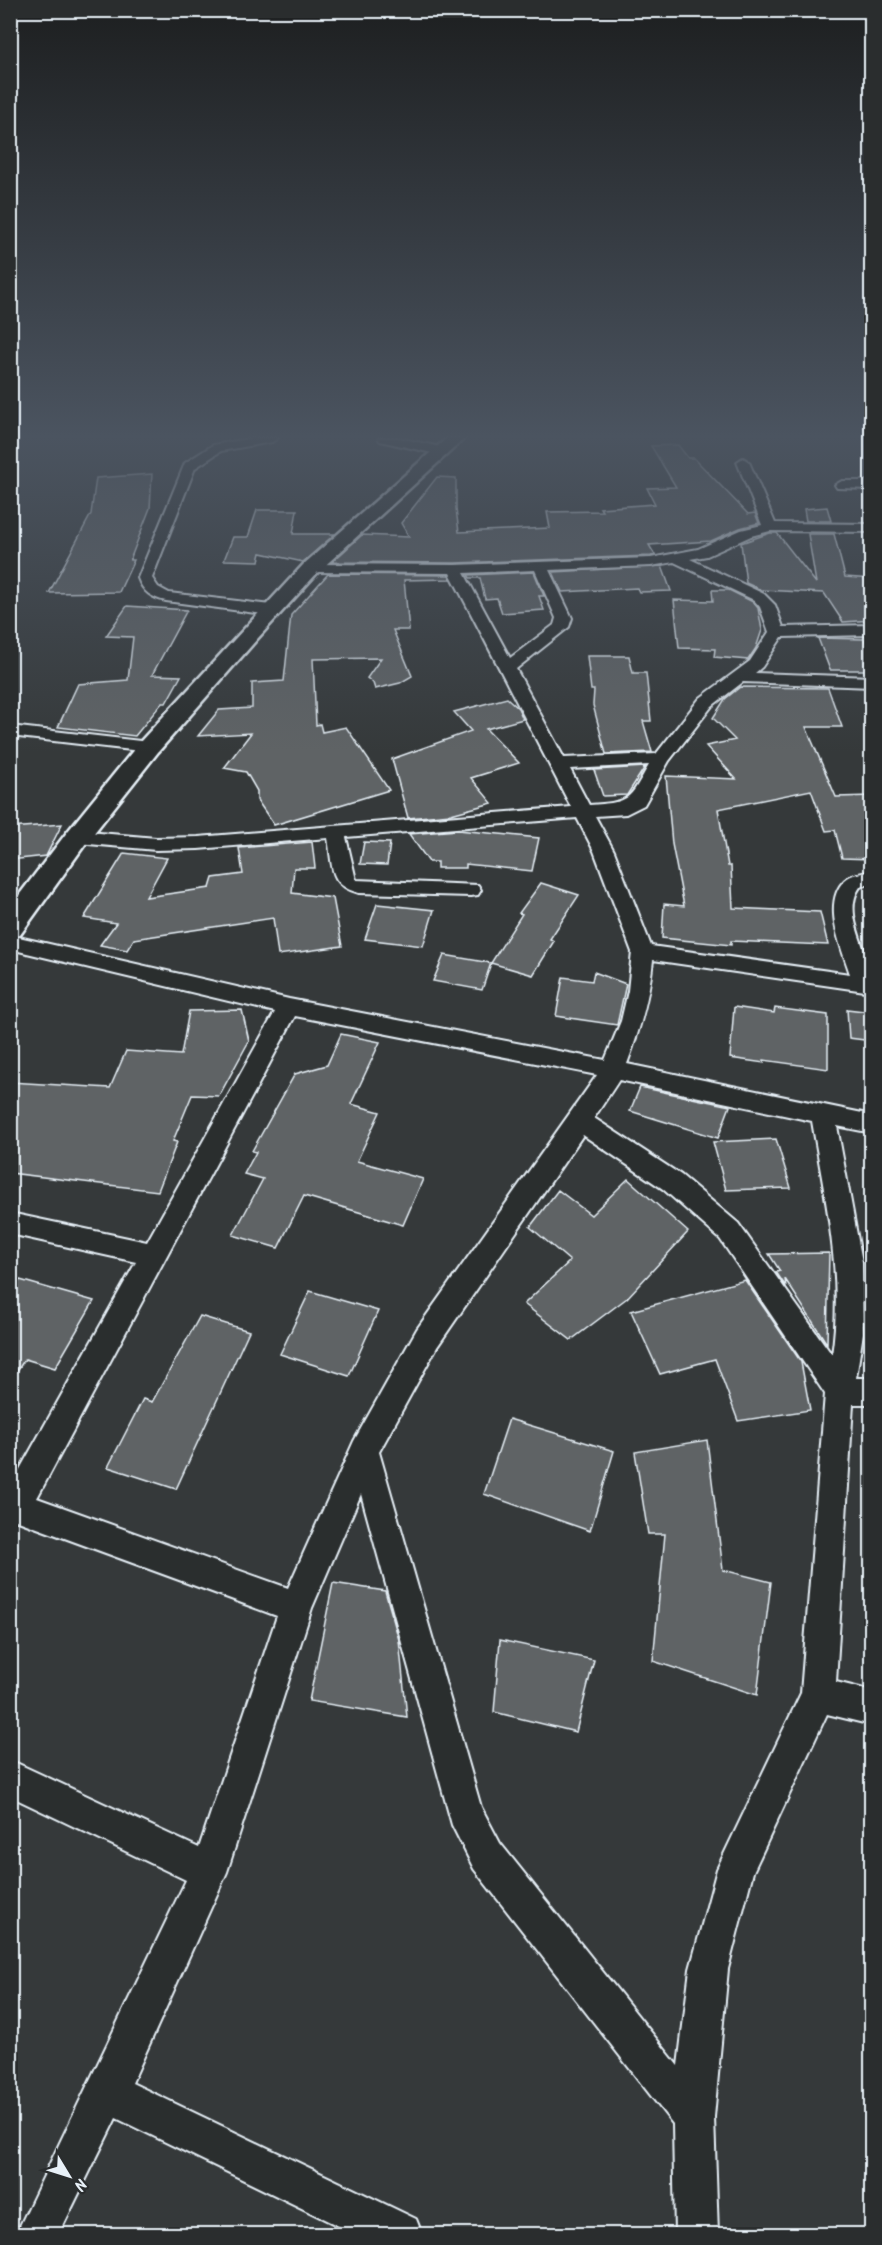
<svg xmlns="http://www.w3.org/2000/svg" width="882" height="2245" viewBox="0 0 882 2245" font-family="Kalam,sans-serif">
  <rect width="100%" height="100%" fill="#35393a"/>
  <filter id="ink" filterUnits="userSpaceOnUse"><feTurbulence type="fractalNoise" baseFrequency=".0167" numOctaves="2"/><feDisplacementMap in="SourceGraphic" scale="12" xChannelSelector="R" yChannelSelector="G"/><feConvolveMatrix kernelMatrix="1 2 1 2 8 2 1 2 1" color-interpolation-filters="sRGB"/></filter>
  <g filter="url(#ink)">
    <path fill="#5f6365" stroke="#e8f1f8" stroke-width="1.5" d="M 678,445 L 688,458 L 694,458 L 748,514 L 755,513 L 759,523 L 740,528 L 711,541 L 649,545 L 655,555 L 651,556 L 455,563 L 332,562 L 362,535 L 409,537 L 401,523 L 437,477 L 456,478 L 456,509 L 459,532 L 550,528 L 547,512 L 602,511 L 600,508 L 655,504 L 647,488 L 676,487 L 651,446 Z
      M 152,474 L 150,508 L 130,560 L 134,560 L 119,592 L 49,593 L 91,514 L 96,478 Z
      M 827,507 L 831,521 L 806,521 L 804,509 Z
      M 257,510 L 297,510 L 293,534 L 335,534 L 303,562 L 261,553 L 259,561 L 224,560 L 233,537 L 248,537 Z
      M 770,533 L 777,533 L 816,583 L 808,534 L 834,534 L 845,577 L 872,579 L 872,620 L 843,622 L 824,593 L 761,590 L 746,583 L 741,543 Z
      M 662,566 L 671,591 L 639,592 L 637,588 L 562,592 L 553,572 Z
      M 534,572 L 544,596 L 539,596 L 544,610 L 502,613 L 497,598 L 485,599 L 480,578 L 470,578 L 468,575 Z
      M 328,574 L 449,575 L 451,579 L 404,580 L 409,630 L 393,630 L 412,676 L 400,683 L 375,689 L 373,683 L 367,678 L 381,658 L 313,659 L 316,725 L 320,724 L 322,732 L 346,727 L 389,790 L 274,825 L 257,800 L 257,791 L 246,772 L 224,768 L 251,733 L 198,736 L 219,710 L 252,708 L 252,683 L 284,681 L 291,615 Z
      M 712,590 L 729,590 L 753,602 L 758,608 L 762,630 L 756,648 L 748,660 L 714,657 L 715,649 L 679,648 L 674,600 L 713,601 Z
      M 127,606 L 187,610 L 152,675 L 181,676 L 166,703 L 162,703 L 135,736 L 58,727 L 78,684 L 128,680 L 133,637 L 106,636 Z
      M 818,638 L 864,639 L 872,656 L 872,670 L 830,670 Z
      M 587,656 L 629,656 L 633,673 L 646,673 L 651,721 L 643,721 L 652,752 L 606,754 L 593,705 L 594,690 L 591,690 Z
      M 740,687 L 828,688 L 842,727 L 806,727 L 836,797 L 872,796 L 872,859 L 842,858 L 835,830 L 826,831 L 811,790 L 718,809 L 728,866 L 731,866 L 733,908 L 820,912 L 828,945 L 731,941 L 731,945 L 662,938 L 664,904 L 684,906 L 672,844 L 666,776 L 736,779 L 706,746 L 735,740 L 713,718 L 725,699 Z
      M 507,698 L 518,708 L 523,719 L 486,729 L 519,763 L 471,778 L 492,803 L 451,814 L 408,818 L 392,759 L 471,731 L 454,712 Z
      M 645,767 L 627,795 L 603,796 L 594,770 Z
      M 62,824 L 46,856 L 10,860 L 10,828 Z
      M 458,830 L 539,838 L 532,871 L 466,864 L 466,868 L 437,868 L 437,862 L 429,862 L 409,834 Z
      M 312,842 L 315,868 L 294,868 L 292,893 L 333,898 L 342,946 L 278,955 L 273,918 L 134,939 L 127,950 L 100,945 L 116,923 L 84,918 L 124,853 L 167,858 L 146,897 L 210,888 L 213,878 L 243,874 L 239,848 Z
      M 364,842 L 390,843 L 387,865 L 360,864 Z
      M 541,883 L 579,895 L 550,939 L 554,941 L 533,975 L 491,963 L 522,914 L 519,913 Z
      M 377,904 L 434,910 L 423,946 L 365,939 Z
      M 444,955 L 491,963 L 482,990 L 433,981 Z
      M 594,972 L 626,984 L 617,1025 L 556,1016 L 563,977 L 592,981 Z
      M 734,1007 L 774,1013 L 775,1008 L 828,1015 L 828,1069 L 764,1060 L 764,1063 L 730,1058 Z
      M 847,1009 L 872,1012 L 872,1041 L 849,1038 Z
      M 242,1010 L 249,1041 L 219,1096 L 192,1095 L 173,1141 L 177,1142 L 158,1191 L 10,1173 L 10,1082 L 110,1088 L 126,1051 L 181,1055 L 189,1011 Z
      M 341,1034 L 380,1042 L 351,1104 L 380,1112 L 357,1161 L 423,1179 L 403,1225 L 304,1196 L 278,1248 L 233,1235 L 263,1179 L 244,1174 L 256,1152 L 252,1151 L 295,1074 L 327,1065 Z
      M 640,1087 L 730,1106 L 718,1138 L 630,1111 Z
      M 776,1139 L 791,1188 L 726,1190 L 713,1142 Z
      M 628,1179 L 688,1232 L 627,1298 L 571,1340 L 524,1304 L 570,1261 L 530,1227 L 558,1190 L 591,1215 Z
      M 829,1253 L 827,1344 L 785,1279 L 786,1287 L 776,1272 L 780,1271 L 769,1254 Z
      M 20,1280 L 94,1301 L 55,1368 L 25,1359 L 10,1381 L 10,1294 Z
      M 745,1280 L 801,1362 L 810,1410 L 738,1421 L 715,1359 L 660,1374 L 631,1311 Z
      M 310,1291 L 378,1311 L 349,1376 L 280,1354 Z
      M 200,1316 L 249,1331 L 176,1489 L 108,1467 L 143,1399 L 152,1402 Z
      M 509,1419 L 614,1451 L 590,1531 L 484,1494 Z
      M 707,1440 L 723,1570 L 771,1582 L 757,1695 L 653,1661 L 665,1534 L 648,1534 L 635,1452 Z
      M 333,1583 L 385,1591 L 399,1640 L 407,1717 L 309,1701 Z
      M 500,1640 L 594,1660 L 576,1732 L 494,1712 Z"/>
    <g fill="none" stroke-linecap="round" stroke-linejoin="round">
      <g stroke="#e8f1f8" stroke-width="4">
        <path id="minor" d="M 253,438 L 278,438 L 272,442 L 221,451 L 195,468 L 152,578 L 158,587 L 169,593 L 271,605 L 279,610 L 271,615 L 166,601 C 152,598 143,592 138,578 L 185,463 L 213,445 Z
          M 378,438 L 399,438 L 445,448 L 447,451 L 441,455 L 380,441 Z
          M 743,458 L 749,462 L 775,523 L 872,524 L 872,532 L 770,531 L 751,536 L 707,556 L 690,559 L 764,594 L 775,605 L 783,627 L 872,625 L 872,635 L 782,637 L 762,667 L 755,673 L 872,677 L 872,687 L 743,682 L 712,706 L 669,761 L 644,805 L 626,814 L 595,816 L 614,851 L 651,946 L 850,974 C 842,948 821,903 845,880 C 851,874 863,873 872,871 L 872,883 L 860,887 C 842,912 867,948 871,974 C 872,979 872,986 872,992 L 653,960 C 649,998 640,1029 627,1064 L 872,1115 L 872,1133 L 837,1126 L 862,1262 L 863,1333 L 856,1378 L 872,1378 L 872,1404 L 853,1404 L 836,1682 L 872,1691 L 872,1725 L 827,1714 L 753,1872 L 728,1969 L 714,2117 L 718,2234 L 675,2234 L 673,2124 L 474,1869 L 452,1825 L 361,1494 L 312,1608 L 227,1872 L 132,2083 L 416,2219 L 422,2234 L 355,2234 L 116,2118 L 59,2234 L 16,2234 L 186,1880 L 10,1796 L 10,1760 L 199,1848 L 277,1616 L 10,1518 L 10,1487 L 136,1262 L 10,1234 L 10,1213 L 147,1242 L 275,1012 L 10,949 L 10,935 L 289,999 L 605,1060 L 621,1021 L 628,991 L 632,952 L 594,851 L 577,818 L 346,837 L 356,880 L 478,885 L 481,890 L 478,895 L 471,896 L 359,893 C 328,885 333,866 328,838 L 198,849 L 156,850 L 77,843 L 70,841 L 67,837 L 70,833 L 77,831 L 156,838 L 198,837 L 571,807 L 450,573 L 311,572 L 304,568 L 311,564 L 455,565 L 651,558 L 698,549 L 741,530 L 762,525 L 737,462 ZM 674,562 L 754,600 L 760,607 L 769,632 L 750,661 L 700,698 L 656,754 L 564,758 L 516,669 L 569,627 L 572,618 L 549,570 L 651,566 ZM 535,570 L 556,618 L 554,625 L 510,658 L 464,573 ZM 649,765 C 628,801 632,802 589,805 L 570,769 ZM 295,1016 L 597,1075 L 417,1329 L 354,1441 L 288,1588 L 37,1498 ZM 619,1080 L 812,1121 C 825,1198 844,1277 832,1355 L 738,1223 L 681,1175 L 594,1118 ZM 583,1135 L 663,1189 L 720,1239 L 825,1394 L 801,1693 L 717,1869 L 690,1969 L 678,2066 L 500,1843 L 481,1807 L 379,1452 L 437,1347 Z
          M 842,481 L 872,481 L 872,489 L 837,488 L 835,485 Z
          M 10,726 L 149,742 L 155,743 L 158,747 L 155,751 L 149,752 L 10,736 Z"/>
      </g>
      <g stroke="#e8f1f8" stroke-width="5">
        <path id="secondary" d="M 447,438 L 465,438 L 318,572 L 258,638 L 158,752 L 86,843 L 20,935 L 10,937 L 10,907 L 68,831 L 140,742 L 304,564 Z"/>
      </g>
      <use href="#minor" fill="#2a2d2e" fill-rule="evenodd"/>
      <use href="#secondary" fill="#2a2d2e" fill-rule="evenodd"/>
    </g>
  </g>
  <linearGradient id="sky" x2="0" y2="1"><stop stop-color="#1d1f20"/><stop offset="0.58" stop-color="#4b5460"/><stop offset="1" stop-color="#4b5460" stop-opacity="0"/></linearGradient>
  <rect width="882" height="752" fill="url(#sky)"/>
  <rect width="882" height="2245" fill="none" stroke="#2a2d2e" stroke-width="36"/>
  <rect x="18" y="18" width="846" height="2209" fill="none" stroke="#e8f1f8" stroke-width="2" filter="url(#ink)"/>
  <g transform="translate(69 2176) rotate(128)" stroke="#2a2d2e" stroke-width="4.5" paint-order="stroke">
  <path d="M0-4.5L10 22L0 15L-10 22Z" fill="#e8f1f8"/>
  <text y="-9" font-size="16" font-weight="bold" text-anchor="middle" fill="#e8f1f8">N</text>
  </g>
</svg>
